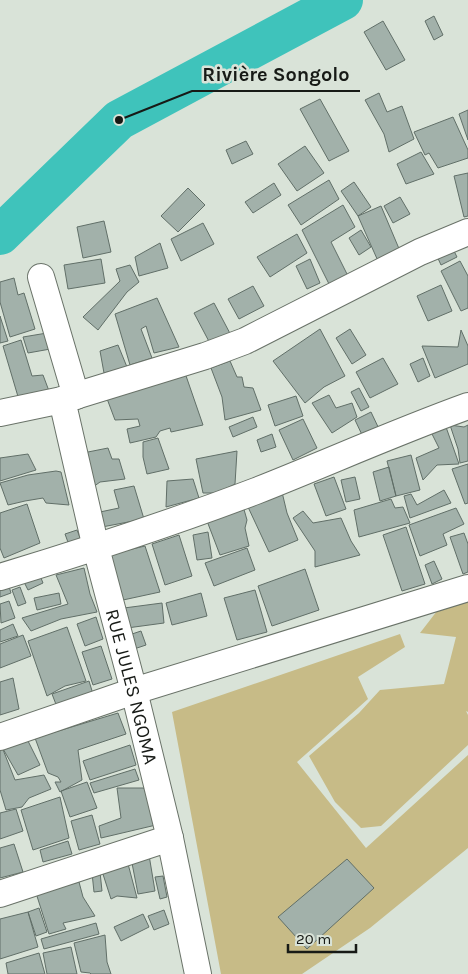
<svg xmlns="http://www.w3.org/2000/svg" width="468" height="974" viewBox="0 0 468 974" font-family="Karla,sans-serif">
  <rect width="100%" height="100%" fill="#d9e3d8"/>
  <path fill="#c7bb87" d="M 468,600 L 468,712 L 466,711 L 468,715 L 468,745 L 381,826 L 361,828 L 335,802 L 309,756 L 359,713 L 380,690 L 444,684 L 456,637 L 420,633 L 437,611 Z
    M 400,634 L 405,647 L 358,677 L 368,699 L 297,762 L 366,848 L 468,755 L 468,848 L 370,928 L 302,974 L 221,974 L 172,712 Z"/>
  <g fill="none" stroke-linecap="round" stroke-linejoin="round">
    <path stroke="#3fc3bb" stroke-width="40" d="M 0,235 L 119,120 L 343,0"/>
  </g>
  <path fill="#a2b1aa" stroke="#616f68" d="M 434,16 L 443,35 L 434,40 L 425,21 Z
    M 383,21 L 405,60 L 386,70 L 364,32 Z
    M 379,93 L 387,112 L 402,106 L 414,139 L 389,152 L 384,134 L 365,100 Z
    M 320,99 L 349,151 L 329,161 L 300,109 Z
    M 468,110 L 468,140 L 459,114 Z
    M 453,117 L 468,150 L 468,158 L 438,168 L 429,153 L 425,155 L 414,132 Z
    M 246,141 L 253,154 L 232,164 L 226,150 Z
    M 305,146 L 324,173 L 297,191 L 278,164 Z
    M 421,152 L 434,174 L 406,184 L 397,164 Z
    M 468,173 L 468,216 L 464,217 L 454,176 Z
    M 329,180 L 339,199 L 301,225 L 288,205 Z
    M 354,182 L 371,207 L 358,216 L 341,191 Z
    M 274,183 L 281,195 L 253,213 L 245,202 Z
    M 188,188 L 205,205 L 178,232 L 161,216 Z
    M 400,197 L 410,214 L 393,223 L 384,206 Z
    M 343,205 L 355,227 L 331,242 L 349,278 L 331,288 L 302,230 Z
    M 381,206 L 400,251 L 378,261 L 358,216 Z
    M 104,221 L 111,252 L 83,258 L 77,227 Z
    M 203,223 L 214,244 L 181,261 L 171,239 Z
    M 361,230 L 371,247 L 359,255 L 349,238 Z
    M 297,234 L 307,253 L 270,277 L 257,257 Z
    M 160,243 L 168,268 L 139,276 L 135,257 Z
    M 453,249 L 457,257 L 441,265 L 436,254 Z
    M 101,259 L 105,283 L 68,289 L 64,265 Z
    M 310,259 L 320,283 L 307,289 L 296,266 Z
    M 460,261 L 468,276 L 468,308 L 461,311 L 441,271 Z
    M 130,265 L 139,282 L 127,292 L 98,330 L 83,317 L 120,281 L 116,269 Z
    M 14,278 L 18,295 L 24,293 L 35,329 L 10,337 L 0,302 L 0,282 Z
    M 441,285 L 452,311 L 428,321 L 417,296 Z
    M 253,286 L 264,306 L 239,319 L 228,299 Z
    M 157,298 L 179,347 L 154,353 L 146,326 L 141,329 L 152,358 L 130,365 L 115,314 Z
    M 214,303 L 234,341 L 214,351 L 194,313 Z
    M 0,316 L 8,341 L 0,343 Z
    M 320,329 L 345,376 L 324,387 L 305,403 L 273,361 Z
    M 350,329 L 366,355 L 352,364 L 336,338 Z
    M 461,330 L 468,346 L 468,364 L 435,378 L 422,346 L 458,347 Z
    M 53,332 L 56,348 L 28,353 L 23,337 Z
    M 21,340 L 32,376 L 43,375 L 49,391 L 19,400 L 3,346 Z
    M 118,345 L 127,367 L 104,373 L 100,351 Z
    M 383,358 L 398,384 L 370,398 L 356,372 Z
    M 423,358 L 430,376 L 418,382 L 410,364 Z
    M 230,361 L 237,377 L 242,377 L 244,387 L 253,388 L 261,410 L 225,420 L 222,397 L 211,368 Z
    M 184,370 L 203,425 L 171,432 L 170,428 L 160,431 L 156,437 L 130,443 L 127,429 L 140,426 L 138,419 L 115,420 L 106,396 Z
    M 359,388 L 369,407 L 361,411 L 351,392 Z
    M 329,395 L 336,408 L 352,403 L 357,417 L 332,433 L 312,403 Z
    M 296,396 L 303,416 L 275,426 L 268,405 Z
    M 371,412 L 380,431 L 364,439 L 355,420 Z
    M 253,417 L 257,427 L 233,437 L 229,427 Z
    M 303,419 L 317,448 L 293,460 L 279,430 Z
    M 450,425 L 464,427 L 468,425 L 468,461 L 460,463 L 458,449 Z
    M 446,427 L 459,464 L 437,465 L 423,480 L 416,458 L 439,448 L 431,432 Z
    M 272,434 L 276,447 L 261,452 L 257,440 Z
    M 158,438 L 169,469 L 147,474 L 143,457 L 143,442 Z
    M 108,448 L 112,459 L 119,459 L 125,479 L 100,482 L 89,490 L 78,454 Z
    M 237,451 L 235,484 L 217,493 L 203,493 L 196,459 Z
    M 28,454 L 36,470 L 0,481 L 0,458 Z
    M 411,455 L 420,490 L 396,496 L 387,461 Z
    M 468,464 L 468,503 L 465,504 L 452,469 Z
    M 389,467 L 396,496 L 380,501 L 373,472 Z
    M 56,471 L 61,472 L 69,505 L 46,503 L 43,498 L 25,501 L 8,505 L 0,483 L 28,475 Z
    M 334,477 L 346,509 L 326,516 L 314,484 Z
    M 355,477 L 360,499 L 346,502 L 341,480 Z
    M 193,479 L 199,498 L 166,507 L 167,481 Z
    M 134,486 L 144,519 L 102,527 L 100,512 L 119,508 L 114,490 Z
    M 444,490 L 451,503 L 410,518 L 404,496 L 411,494 L 417,505 Z
    M 282,492 L 287,513 L 298,540 L 269,552 L 248,507 Z
    M 391,499 L 395,508 L 403,507 L 410,523 L 359,537 L 354,510 Z
    M 27,504 L 40,543 L 4,558 L 0,548 L 0,513 Z
    M 243,506 L 247,520 L 245,528 L 249,546 L 220,555 L 207,521 Z
    M 456,508 L 464,524 L 443,534 L 447,545 L 420,556 L 409,525 Z
    M 303,511 L 313,523 L 341,518 L 351,541 L 360,555 L 315,567 L 315,551 L 293,518 Z
    M 406,527 L 425,584 L 402,591 L 383,535 Z
    M 77,530 L 81,540 L 69,545 L 65,534 Z
    M 208,532 L 212,558 L 197,560 L 193,535 Z
    M 464,533 L 468,544 L 468,572 L 463,574 L 450,537 Z
    M 179,535 L 192,576 L 165,585 L 152,544 Z
    M 145,546 L 160,592 L 123,600 L 103,556 Z
    M 247,548 L 255,570 L 214,586 L 205,563 Z
    M 434,561 L 442,579 L 432,584 L 425,565 Z
    M 84,568 L 90,594 L 97,612 L 61,619 L 31,631 L 22,618 L 68,604 L 56,575 Z
    M 305,569 L 319,610 L 272,626 L 258,586 Z
    M 39,573 L 43,583 L 28,590 L 23,580 Z
    M 8,583 L 11,593 L 0,597 L 0,586 Z
    M 20,587 L 26,603 L 18,606 L 12,590 Z
    M 255,590 L 267,632 L 237,640 L 224,598 Z
    M 59,593 L 61,604 L 37,610 L 34,598 Z
    M 201,593 L 207,616 L 172,625 L 166,603 Z
    M 9,601 L 15,618 L 1,623 L 0,604 Z
    M 162,603 L 164,623 L 127,628 L 124,608 Z
    M 96,617 L 103,639 L 85,646 L 77,624 Z
    M 13,624 L 18,636 L 0,642 L 0,630 Z
    M 67,627 L 86,681 L 65,686 L 47,696 L 28,641 Z
    M 141,631 L 146,645 L 134,649 L 129,635 Z
    M 23,635 L 31,656 L 0,668 L 0,644 Z
    M 101,646 L 112,679 L 93,685 L 82,652 Z
    M 13,678 L 19,709 L 0,715 L 0,682 Z
    M 89,681 L 93,694 L 57,707 L 52,694 Z
    M 118,713 L 126,734 L 78,750 L 82,780 L 60,792 L 55,782 L 61,782 L 58,777 L 48,773 L 35,738 Z
    M 28,741 L 40,765 L 18,775 L 2,747 Z
    M 130,745 L 136,765 L 90,780 L 83,761 Z
    M 0,747 L 2,747 L 15,780 L 44,775 L 51,789 L 29,798 L 22,807 L 6,810 L 0,790 Z
    M 135,769 L 139,780 L 94,793 L 90,783 Z
    M 87,782 L 97,808 L 70,817 L 61,791 Z
    M 117,788 L 144,788 L 156,825 L 101,838 L 99,826 L 121,818 Z
    M 60,797 L 69,838 L 33,850 L 21,810 Z
    M 16,809 L 23,831 L 0,839 L 0,813 Z
    M 92,815 L 100,844 L 79,850 L 71,821 Z
    M 68,841 L 72,854 L 43,862 L 40,850 Z
    M 14,844 L 23,872 L 0,878 L 0,848 Z
    M 149,855 L 155,891 L 138,894 L 131,858 Z
    M 347,859 L 374,888 L 307,949 L 278,917 Z
    M 127,860 L 137,898 L 117,896 L 111,899 L 101,868 Z
    M 100,872 L 102,891 L 94,892 L 92,873 Z
    M 163,876 L 167,897 L 160,899 L 155,877 Z
    M 79,882 L 83,897 L 95,916 L 63,923 L 66,929 L 49,934 L 36,893 Z
    M 39,908 L 47,932 L 36,936 L 28,912 Z
    M 164,910 L 169,924 L 154,930 L 148,916 Z
    M 28,912 L 38,947 L 0,959 L 0,919 Z
    M 143,914 L 149,927 L 121,941 L 114,927 Z
    M 96,923 L 99,934 L 44,949 L 41,939 Z
    M 105,935 L 107,962 L 111,974 L 91,974 L 90,973 L 81,972 L 74,943 Z
    M 71,947 L 77,974 L 47,974 L 43,953 Z
    M 39,953 L 45,974 L 8,974 L 6,963 Z"/>
  <g fill="none" stroke-linecap="round" stroke-linejoin="round">
    <g stroke="#6a7369" stroke-width="28">
      <g id="minor">
        <path d="M 41,277 L 76,396"/>
        <path id="s1" d="M 62,400 L 96,548 L 134,691 L 170,838 L 198,974"/>
        <path d="M 0,413 L 62,400 L 205,356 L 245,341 L 420,252 L 468,232"/>
        <path d="M 0,577 C 86,551 172,523 256,491 C 327,463 396,432 468,406"/>
        <path d="M 0,737 L 134,691 L 468,588"/>
        <path d="M 0,894 L 170,838"/>
      </g>
    </g>
    <use href="#minor" stroke="#fff" stroke-width="26"/>
  </g>
  <g text-anchor="middle" stroke-width="5" stroke-linejoin="round" paint-order="stroke">
    <g font-size="19" fill="#171a16" stroke="#d9e3d8">
      <text dy="7" stroke="none"><textPath href="#s1" startOffset="295">RUE JULES NGOMA</textPath></text>
    </g>
  </g>
  <path fill="none" stroke="#171a16" stroke-width="2" d="M119 120L192 91H360"/>
  <circle fill="#171a16" stroke="#d9e3d8" stroke-width="2" cx="119" cy="120" r="5"/>
  <g font-size="20" text-anchor="middle" font-weight="bold" fill="#171a16" stroke="#d9e3d8" stroke-width="5" stroke-linejoin="round" paint-order="stroke">
    <text x="276" y="81">Rivière Songolo</text>
  </g>
  <path d="M288 944v8h68v-8" fill="none" stroke="#171a16" stroke-width="2.5"/>
  <text x="296" y="944" font-size="15" fill="#171a16" stroke="#d9e3d8" stroke-width="4" paint-order="stroke">20 m</text>
</svg>
